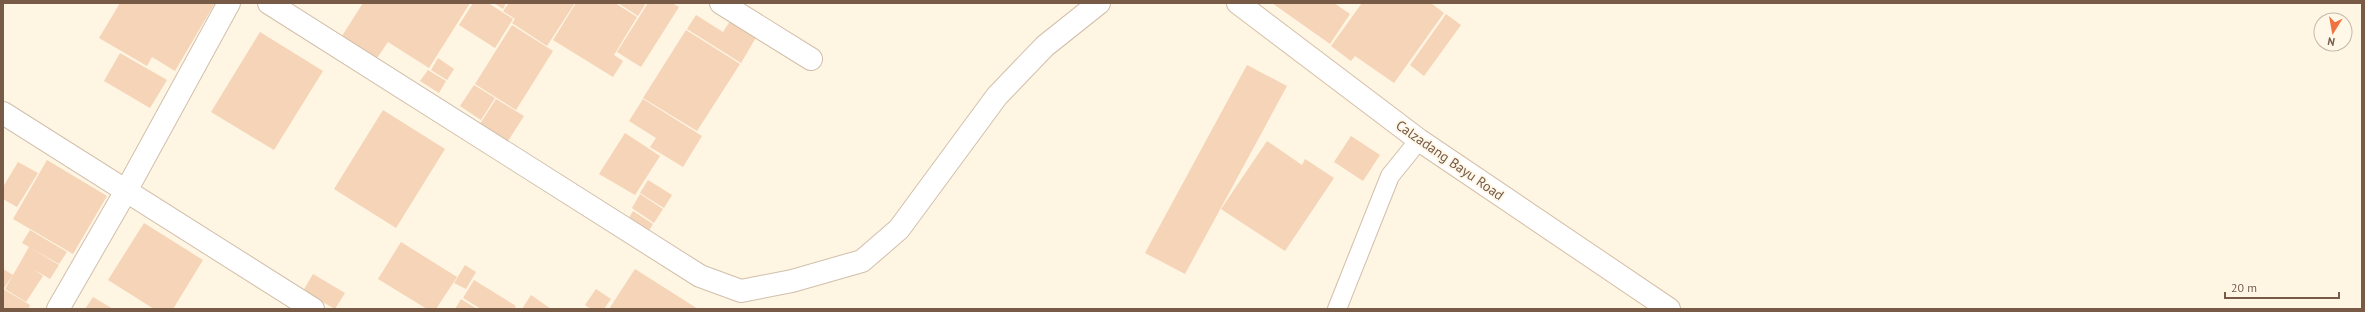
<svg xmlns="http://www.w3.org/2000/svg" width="2365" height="312" viewBox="0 0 2365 312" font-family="'PT Sans',sans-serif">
  <rect width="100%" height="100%" fill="#fef5e2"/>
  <path fill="#f5d4b8" d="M 120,3 L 215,3 L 175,71 L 152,57 L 147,66 L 99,38 Z
    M 363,3 L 470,3 L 429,68 L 388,42 L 377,58 L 342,36 Z
    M 473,3 L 488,3 L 513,19 L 495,48 L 459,25 Z
    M 494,3 L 506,3 L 503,9 Z
    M 509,3 L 575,3 L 547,46 L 512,23 L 515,19 L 503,11 Z
    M 576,3 L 615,3 L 637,17 L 614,55 L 623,61 L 613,77 L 553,40 Z
    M 618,3 L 646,3 L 638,16 Z
    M 648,3 L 672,3 L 679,7 L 641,67 L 617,52 Z
    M 1272,3 L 1334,3 L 1350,14 L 1330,44 Z
    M 1362,3 L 1431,3 L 1444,13 L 1394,83 L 1355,56 L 1351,61 L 1331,46 Z
    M 1446,14 L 1461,25 L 1424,76 L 1410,65 Z
    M 696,15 L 723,32 L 732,18 L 758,34 L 741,63 L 687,29 Z
    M 512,25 L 553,51 L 516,110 L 475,84 Z
    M 686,30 L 740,64 L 697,131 L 643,98 Z
    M 260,32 L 323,71 L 274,150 L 211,112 Z
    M 120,53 L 167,80 L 150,108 L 104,81 Z
    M 438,58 L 454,69 L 447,80 L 431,70 Z
    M 1247,65 L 1287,86 L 1185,274 L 1145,253 Z
    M 428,70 L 446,81 L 439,93 L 420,81 Z
    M 474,85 L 495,98 L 481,120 L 460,106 Z
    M 496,99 L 524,116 L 506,144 L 478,127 Z
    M 643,99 L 702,136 L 683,167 L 650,147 L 656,138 L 629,121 Z
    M 383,110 L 445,149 L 396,228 L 334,189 Z
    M 625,133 L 660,156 L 635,195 L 599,174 Z
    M 1351,136 L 1380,155 L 1363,181 L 1334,162 Z
    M 1267,141 L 1302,165 L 1305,159 L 1334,178 L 1285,251 L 1221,209 Z
    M 47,160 L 107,196 L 73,254 L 13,219 Z
    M 18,162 L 38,173 L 17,207 L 3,199 L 3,187 Z
    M 648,180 L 672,195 L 664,208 L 640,193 Z
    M 640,194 L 663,209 L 654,223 L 632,208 Z
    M 633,211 L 653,224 L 647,234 L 627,221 Z
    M 144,223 L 203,260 L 173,309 L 154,309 L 108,280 Z
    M 30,230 L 67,252 L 59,264 L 22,243 Z
    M 401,242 L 457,277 L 436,309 L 427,309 L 378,279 Z
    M 29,247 L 59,265 L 50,279 L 33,269 L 43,276 L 26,302 L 5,289 Z
    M 465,265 L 476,272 L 466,289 L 454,283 Z
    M 3,269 L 13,275 L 4,288 L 3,288 Z
    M 635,269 L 698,309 L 609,309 Z
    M 313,274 L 345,293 L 335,309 L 303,291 Z
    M 474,280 L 516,306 L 514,309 L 481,309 L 463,298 Z
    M 3,289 L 30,305 L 28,309 L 3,309 Z
    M 596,289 L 611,299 L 604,309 L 591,309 L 585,305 Z
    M 531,295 L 551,309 L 522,309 Z
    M 93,297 L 113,309 L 85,309 Z
    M 461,299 L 477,309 L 455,309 Z"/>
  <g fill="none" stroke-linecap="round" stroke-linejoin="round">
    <g stroke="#d1bfab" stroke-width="20">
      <path id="lane" d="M 1337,309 L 1390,176 L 1419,140"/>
    </g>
    <g stroke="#d1bfab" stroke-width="24">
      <path id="street" d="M 269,3 L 700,276 L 741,291 L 792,281 L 862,261 L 899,229 L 997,96 L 1045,46 L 1099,3
        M 721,3 L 811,59
        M 3,113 L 313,309
        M 58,309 L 126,191 L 229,3"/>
    </g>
    <g stroke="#d5bfa7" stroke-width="24">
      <path id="secondary" d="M 1238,3 L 1419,140 L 1669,309"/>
    </g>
    <use href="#lane" stroke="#fff" stroke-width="18"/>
    <use href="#street" stroke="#fff" stroke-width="22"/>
    <use href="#secondary" stroke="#fff" stroke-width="22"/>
  </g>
  <g text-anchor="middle" stroke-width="4" stroke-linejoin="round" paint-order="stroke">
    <g font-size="14" fill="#775b47" stroke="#fff8e9">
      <text transform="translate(1450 160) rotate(35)" y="5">Calzadang Bayu Road</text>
    </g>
  </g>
  <rect width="2365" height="312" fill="none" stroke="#775b47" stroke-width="8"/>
  <g transform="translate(2333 32) rotate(191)"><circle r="19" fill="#fff8e9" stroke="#c9b9a8"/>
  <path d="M0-3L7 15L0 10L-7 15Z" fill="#ef723f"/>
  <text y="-6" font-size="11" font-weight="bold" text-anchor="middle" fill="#775b47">N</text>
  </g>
  <path d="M2225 292v6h114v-6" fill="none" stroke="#775b47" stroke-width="2"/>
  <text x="2231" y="292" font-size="12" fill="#775b47" stroke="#fff8e9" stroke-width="3" paint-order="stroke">20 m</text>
</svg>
